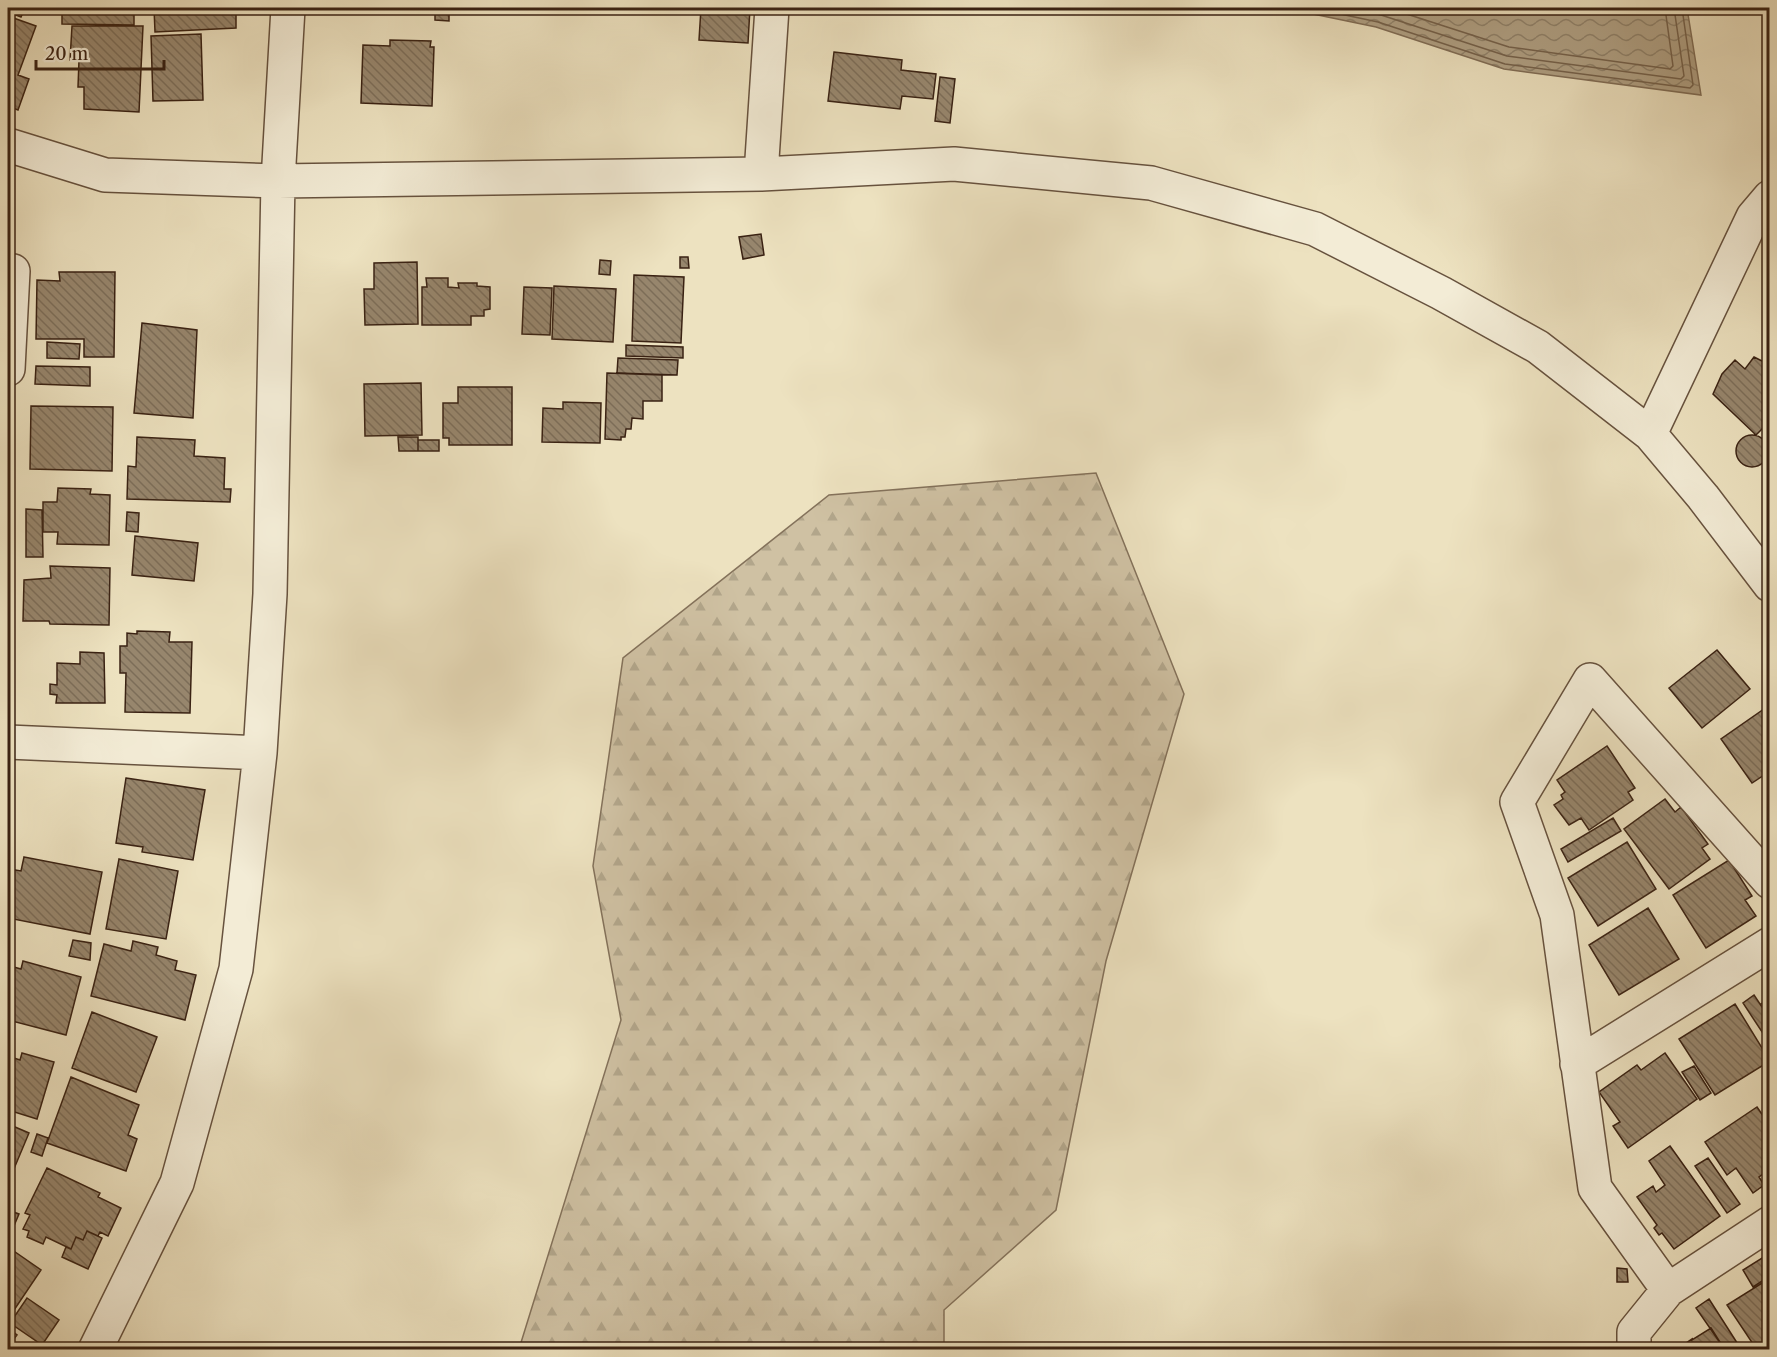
<svg xmlns="http://www.w3.org/2000/svg" width="1777" height="1357" viewBox="0 0 1777 1357" font-family="'Libre Caslon Text',serif">
  <defs>
    <pattern id="forest-firs" width="22" height="20" patternUnits="userSpaceOnUse" patternTransform="scale(1.5)"><rect width="22" height="20" fill="#cfc1a3"/><path d="M5 1l3.5 6h-7zM16 11l3.5 6h-7z" fill="#b2a68b"/></pattern>
    <pattern id="water-waves" width="16" height="10" patternUnits="userSpaceOnUse" patternTransform="scale(1.5)"><rect width="16" height="10" fill="#b0a185"/><path d="M0 5q4-4 8 0t8 0" fill="none" stroke="#90836c"/></pattern>
    <pattern id="building-back-hatch" width="6" height="6" patternUnits="userSpaceOnUse" patternTransform="scale(1.5)"><rect width="6" height="6" fill="#97866d"/><path d="M-1 5l2 2M0 0l6 6M5-1l2 2" fill="none" stroke="#7c6d58"/></pattern>
  </defs>
  <rect width="100%" height="100%" fill="#ede2c0"/>
  <filter id="stains"><feTurbulence type="fractalNoise" baseFrequency=".00333" numOctaves="4"/><feColorMatrix values="0 0 0 0 .2 0 0 0 0 .09 0 0 0 0 .02 0 0 0 .5 -.17"/></filter>
  <radialGradient id="worn" r=".72"><stop offset=".6" stop-color="#630" stop-opacity="0"/><stop offset="1" stop-color="#630" stop-opacity=".3"/></radialGradient>
  <path fill="url(#forest-firs)" stroke="#84725b" stroke-width="1.5" d="M 1096,473 L 1184,694 L 1106,961 L 1056,1210 L 944,1310 L 944,1349 L 519,1349 L 621,1020 L 593,866 L 623,658 L 829,495 Z"/>
  <path fill="url(#water-waves)" stroke="#816e57" stroke-width="1.5" d="M 1284,8 L 1687,8 L 1701,95 L 1504,69 L 1376,27 Z"/>
  <g fill="none" stroke-linecap="round" stroke-linejoin="round">
    <path stroke="#75624c" stroke-width="1.5" d="M 1312,8 L 1378,22 L 1505,64 L 1690,88 L 1693,85 L 1682,8
      M 1348,8 L 1381,15 L 1507,56 L 1681,79 L 1684,76 L 1674,8
      M 1388,8 L 1509,47 L 1670,69 L 1673,66 L 1665,8"/>
  </g>
  <path fill="url(#building-back-hatch)" stroke="#3a2213" stroke-width="1.5" d="M 8,8 L 25,8 L 21,17 L 8,12 Z
    M 62,8 L 134,8 L 134,25 L 62,24 Z
    M 154,8 L 236,8 L 236,28 L 155,32 Z
    M 351,8 L 384,8 L 384,10 L 351,10 Z
    M 435,8 L 449,8 L 449,21 L 435,20 Z
    M 701,8 L 750,8 L 748,43 L 699,40 Z
    M 8,16 L 36,26 L 18,75 L 29,79 L 18,110 L 8,106 Z
    M 72,26 L 143,26 L 139,112 L 84,109 L 84,87 L 78,87 L 79,60 L 70,60 Z
    M 201,34 L 203,100 L 153,101 L 151,36 Z
    M 390,40 L 431,41 L 430,47 L 434,47 L 432,106 L 361,103 L 363,45 L 390,46 Z
    M 834,52 L 902,60 L 901,70 L 936,74 L 933,99 L 902,96 L 900,109 L 828,101 Z
    M 940,77 L 955,79 L 950,123 L 935,121 Z
    M 761,234 L 764,255 L 743,259 L 739,237 Z
    M 680,257 L 688,257 L 689,268 L 680,268 Z
    M 600,260 L 611,261 L 610,275 L 599,274 Z
    M 417,262 L 418,324 L 365,325 L 364,289 L 374,289 L 374,263 Z
    M 59,272 L 115,272 L 114,357 L 84,357 L 84,339 L 36,339 L 37,280 L 60,281 Z
    M 634,275 L 684,277 L 681,343 L 632,341 Z
    M 426,278 L 448,278 L 448,287 L 459,288 L 458,283 L 477,283 L 477,286 L 490,287 L 490,309 L 484,310 L 484,316 L 471,316 L 471,325 L 422,325 L 422,287 L 427,287 Z
    M 554,286 L 616,289 L 613,342 L 552,339 Z
    M 524,287 L 552,288 L 550,335 L 522,334 Z
    M 142,323 L 197,330 L 193,418 L 134,413 Z
    M 47,342 L 80,344 L 79,359 L 47,358 Z
    M 626,345 L 683,347 L 683,358 L 626,356 Z
    M 1754,357 L 1770,365 L 1770,380 L 1764,386 L 1770,392 L 1770,421 L 1756,435 L 1713,394 L 1722,374 L 1735,360 L 1745,369 Z
    M 618,358 L 678,360 L 677,375 L 617,373 Z
    M 36,366 L 90,367 L 90,386 L 35,384 Z
    M 607,373 L 662,375 L 662,401 L 643,401 L 643,419 L 632,418 L 631,429 L 626,429 L 625,437 L 621,437 L 621,440 L 605,439 Z
    M 421,383 L 422,435 L 365,436 L 364,384 Z
    M 458,387 L 512,387 L 512,445 L 449,445 L 449,438 L 443,438 L 443,403 L 458,403 Z
    M 563,402 L 601,403 L 600,443 L 542,442 L 543,408 L 563,409 Z
    M 31,406 L 113,407 L 112,471 L 30,469 Z
    M1736 451a16 16 0 1 1 32 0a16 16 0 1 1-32 0Z
    M 137,437 L 195,440 L 194,456 L 225,458 L 224,489 L 231,489 L 230,502 L 127,499 L 128,466 L 136,467 Z
    M 398,437 L 418,437 L 418,451 L 399,451 Z
    M 418,440 L 439,440 L 439,451 L 418,451 Z
    M 1770,477 L 1770,494 L 1764,479 Z
    M 58,488 L 91,489 L 90,494 L 110,495 L 109,545 L 57,544 L 58,532 L 43,532 L 43,502 L 57,502 Z
    M 26,509 L 42,510 L 43,557 L 26,557 Z
    M 127,512 L 139,513 L 138,532 L 126,531 Z
    M 135,536 L 198,543 L 194,581 L 132,575 Z
    M 50,566 L 110,568 L 109,625 L 50,624 L 49,621 L 23,621 L 24,580 L 51,578 Z
    M 137,631 L 170,632 L 169,642 L 192,642 L 190,713 L 125,712 L 126,673 L 120,673 L 120,646 L 127,646 L 127,633 L 137,634 Z
    M 1717,650 L 1750,689 L 1702,728 L 1669,688 Z
    M 80,652 L 104,653 L 105,703 L 56,703 L 57,695 L 50,694 L 50,684 L 57,685 L 57,663 L 80,664 Z
    M 1764,709 L 1770,716 L 1770,771 L 1752,783 L 1721,739 Z
    M 1607,746 L 1635,788 L 1628,792 L 1633,800 L 1589,830 L 1581,818 L 1569,825 L 1554,805 L 1563,799 L 1561,795 L 1565,792 L 1557,780 Z
    M 126,778 L 205,790 L 193,860 L 142,852 L 143,847 L 116,843 Z
    M 1665,799 L 1675,812 L 1681,807 L 1708,844 L 1702,848 L 1710,859 L 1669,889 L 1624,829 Z
    M 1613,818 L 1621,831 L 1568,862 L 1561,849 Z
    M 1627,842 L 1656,889 L 1598,926 L 1568,878 Z
    M 24,857 L 102,872 L 90,934 L 8,918 L 9,869 L 21,871 Z
    M 119,859 L 178,871 L 166,939 L 106,929 Z
    M 1729,860 L 1752,896 L 1745,900 L 1756,916 L 1706,948 L 1673,895 Z
    M 1648,908 L 1679,959 L 1619,995 L 1589,945 Z
    M 73,940 L 91,943 L 90,960 L 69,956 Z
    M 133,941 L 158,947 L 156,955 L 177,961 L 175,970 L 196,975 L 185,1020 L 91,996 L 104,944 L 131,951 Z
    M 23,961 L 81,977 L 66,1035 L 8,1020 L 8,975 L 10,966 L 21,969 Z
    M 1754,995 L 1770,1019 L 1770,1044 L 1743,1003 Z
    M 1770,998 L 1770,1017 L 1761,1004 Z
    M 1735,1004 L 1770,1061 L 1715,1095 L 1679,1039 Z
    M 92,1012 L 157,1037 L 136,1092 L 72,1068 Z
    M 22,1053 L 54,1062 L 37,1119 L 8,1110 L 8,1056 L 20,1060 Z
    M 1665,1053 L 1697,1099 L 1628,1148 L 1613,1126 L 1620,1122 L 1599,1092 L 1637,1065 L 1641,1070 Z
    M 1694,1066 L 1711,1093 L 1700,1100 L 1682,1072 Z
    M 71,1077 L 139,1105 L 128,1135 L 137,1139 L 126,1171 L 47,1143 Z
    M 1757,1107 L 1770,1126 L 1770,1169 L 1759,1177 L 1764,1185 L 1753,1193 L 1736,1168 L 1727,1175 L 1705,1142 Z
    M 8,1124 L 29,1133 L 8,1183 Z
    M 37,1134 L 48,1138 L 42,1156 L 31,1152 Z
    M 1670,1146 L 1720,1216 L 1674,1249 L 1662,1233 L 1659,1235 L 1654,1228 L 1657,1225 L 1637,1197 L 1653,1186 L 1656,1192 L 1665,1185 L 1649,1161 Z
    M 1708,1158 L 1740,1204 L 1727,1213 L 1695,1166 Z
    M 47,1168 L 100,1193 L 98,1197 L 121,1208 L 108,1236 L 100,1232 L 98,1236 L 87,1231 L 83,1240 L 76,1237 L 71,1249 L 46,1237 L 43,1244 L 27,1237 L 29,1231 L 23,1229 L 30,1215 L 25,1213 Z
    M 8,1210 L 19,1214 L 8,1240 Z
    M 87,1231 L 102,1238 L 88,1269 L 62,1257 L 66,1247 L 71,1249 L 76,1237 L 83,1240 Z
    M 8,1247 L 41,1270 L 8,1319 Z
    M 1770,1253 L 1770,1276 L 1753,1287 L 1743,1270 Z
    M 1617,1268 L 1627,1269 L 1628,1282 L 1617,1282 Z
    M 1770,1278 L 1770,1342 L 1757,1350 L 1727,1305 Z
    M 27,1298 L 59,1320 L 42,1345 L 10,1323 Z
    M 1709,1299 L 1741,1349 L 1740,1350 L 1725,1350 L 1696,1308 Z
    M 8,1328 L 17,1335 L 8,1347 Z
    M 1711,1328 L 1725,1350 L 1676,1350 L 1692,1339 L 1692,1340 Z"/>
  <g fill="none" stroke-linecap="round" stroke-linejoin="round">
    <g stroke="#67523e" stroke-width="36">
      <path id="minor" d="M 8,145 L 105,175 L 278,181 L 761,174 L 954,164 L 1151,183 L 1315,229 L 1441,293 L 1538,347 L 1650,434 L 1703,497 L 1770,585
        M 761,174 L 772,8
        M 8,271 L 13,271 L 8,369
        M 1650,434 L 1753,217 L 1770,197
        M 8,742 L 260,753
        M 1577,1064 L 1770,944
        M 1668,1290 L 1770,1223
        M 95,1350 L 177,1183 L 236,969 L 260,753 L 270,594 L 278,181 L 288,8
        M 1634,1350 L 1634,1332 L 1668,1290 L 1595,1188 L 1557,915 L 1517,802 L 1590,680 L 1770,882"/>
    </g>
    <use href="#minor" stroke="#f3ecd6" stroke-width="33"/>
  </g>
  <rect width="1777" height="1357" fill="none" stroke="#ede2c0" stroke-width="30"/>
  <rect x="9" y="9" width="1759" height="1339" fill="none" stroke="#3a2213" stroke-width="3"/>
  <rect x="15" y="15" width="1747" height="1327" fill="none" stroke="#3a2213" stroke-width="1.5"/>
  <path d="M36 60v9h128v-9" fill="none" stroke="#3a2213" stroke-width="3"/>
  <text x="45" y="60" font-size="18" fill="#3a2213" stroke="#f3ecd6" stroke-width="4.5" paint-order="stroke">20 m</text>
  <rect width="100%" height="100%" filter="url(#stains)"/>
  <rect width="100%" height="100%" fill="url(#worn)"/>
</svg>
